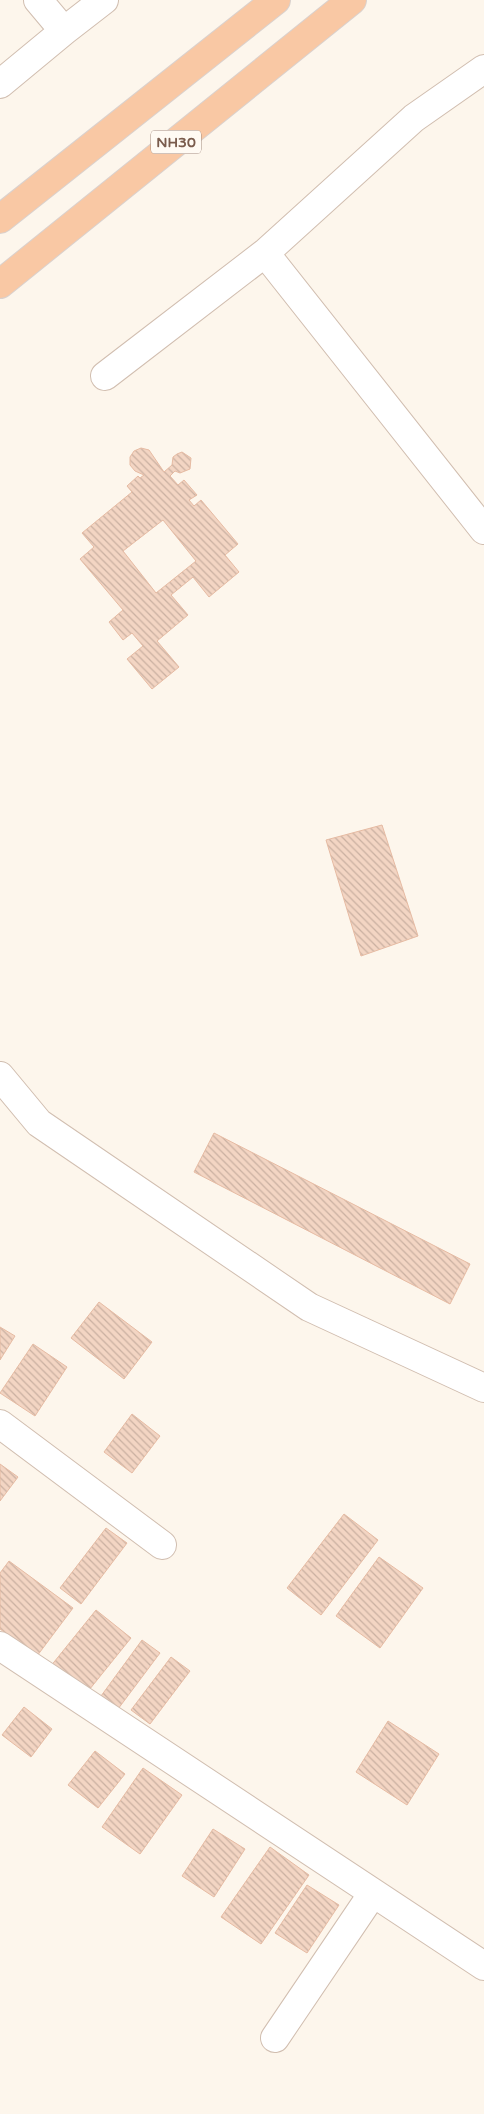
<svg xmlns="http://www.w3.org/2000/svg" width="484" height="2114" viewBox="0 0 484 2114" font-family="'Varela Round',sans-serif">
  <defs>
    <pattern id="building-back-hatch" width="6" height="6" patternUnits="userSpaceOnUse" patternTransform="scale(1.25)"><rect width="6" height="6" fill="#f3d5c3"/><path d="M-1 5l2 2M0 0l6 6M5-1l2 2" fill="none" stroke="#cab0a1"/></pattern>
  </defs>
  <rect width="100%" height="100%" fill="#fdf6ec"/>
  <path fill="url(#building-back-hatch)" stroke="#e6bba3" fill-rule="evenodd" d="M 141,448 L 149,450 L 164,472 L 172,465 L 173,457 L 177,454 L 182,452 L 191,458 L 190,469 L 180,473 L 175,471 L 170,476 L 178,485 L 184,480 L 197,495 L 189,500 L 194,506 L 201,500 L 238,544 L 225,555 L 239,572 L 209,597 L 193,577 L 171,595 L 188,615 L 157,641 L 179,667 L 152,689 L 127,659 L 143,646 L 132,633 L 123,640 L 109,622 L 123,610 L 80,559 L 94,547 L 82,533 L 132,492 L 127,486 L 138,476 L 140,478 L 144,475 L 135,471 L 130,465 L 130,457 L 134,451 ZM 163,520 L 196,561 L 156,593 L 123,551 Z
    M 382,825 L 418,936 L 361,956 L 326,840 Z
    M 214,1133 L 470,1264 L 450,1304 L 194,1172 Z
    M 99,1302 L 152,1342 L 124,1379 L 71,1338 Z
    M 0,1327 L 15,1336 L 0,1360 Z
    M 33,1344 L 67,1367 L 35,1416 L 0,1393 Z
    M 132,1414 L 160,1436 L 132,1473 L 104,1452 Z
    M 0,1464 L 18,1477 L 0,1501 Z
    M 344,1514 L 378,1540 L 321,1615 L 287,1588 Z
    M 106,1528 L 127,1543 L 81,1604 L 60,1588 Z
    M 379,1557 L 423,1588 L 380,1648 L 336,1616 Z
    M 9,1561 L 73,1608 L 37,1656 L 0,1629 L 0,1573 Z
    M 96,1610 L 131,1638 L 85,1695 L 50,1667 Z
    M 142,1640 L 160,1653 L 118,1709 L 101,1696 Z
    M 171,1657 L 190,1671 L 150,1724 L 131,1710 Z
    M 24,1707 L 52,1729 L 31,1757 L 2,1735 Z
    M 388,1721 L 439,1754 L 407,1805 L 356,1772 Z
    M 95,1751 L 125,1774 L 98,1808 L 68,1785 Z
    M 143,1768 L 182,1795 L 140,1854 L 102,1827 Z
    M 213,1829 L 245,1849 L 214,1897 L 182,1876 Z
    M 270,1847 L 309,1875 L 261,1944 L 221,1917 Z
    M 307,1885 L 339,1905 L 307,1953 L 275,1933 Z"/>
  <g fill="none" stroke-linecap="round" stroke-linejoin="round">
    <g stroke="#d1beb0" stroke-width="30">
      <path id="minor" d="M 64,31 L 104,0
        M 0,84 L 64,31 L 38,0
        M 265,253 L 484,530
        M 105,376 L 265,253 L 414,118 L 484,69
        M 0,1076 L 39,1123 L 309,1307 L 484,1388
        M 0,1424 L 162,1545
        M 0,1646 L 484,1966
        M 275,2038 L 373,1893"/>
    </g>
    <g stroke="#dad1cd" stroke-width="30">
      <path id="trunk" d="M 0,219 L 276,0
        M 0,284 L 352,0"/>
    </g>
    <use href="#minor" stroke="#fff" stroke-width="28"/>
    <use href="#trunk" stroke="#f9c8a4" stroke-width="28"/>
  </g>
  <g text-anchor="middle" stroke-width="4" stroke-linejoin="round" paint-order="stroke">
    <rect fill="#fffaf3" stroke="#a28b7f" stroke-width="1" x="151" y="130.5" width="50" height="23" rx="4"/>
    <g font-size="14" font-weight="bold" fill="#7a5c4d">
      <text x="176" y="147">NH30</text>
    </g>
  </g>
</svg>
